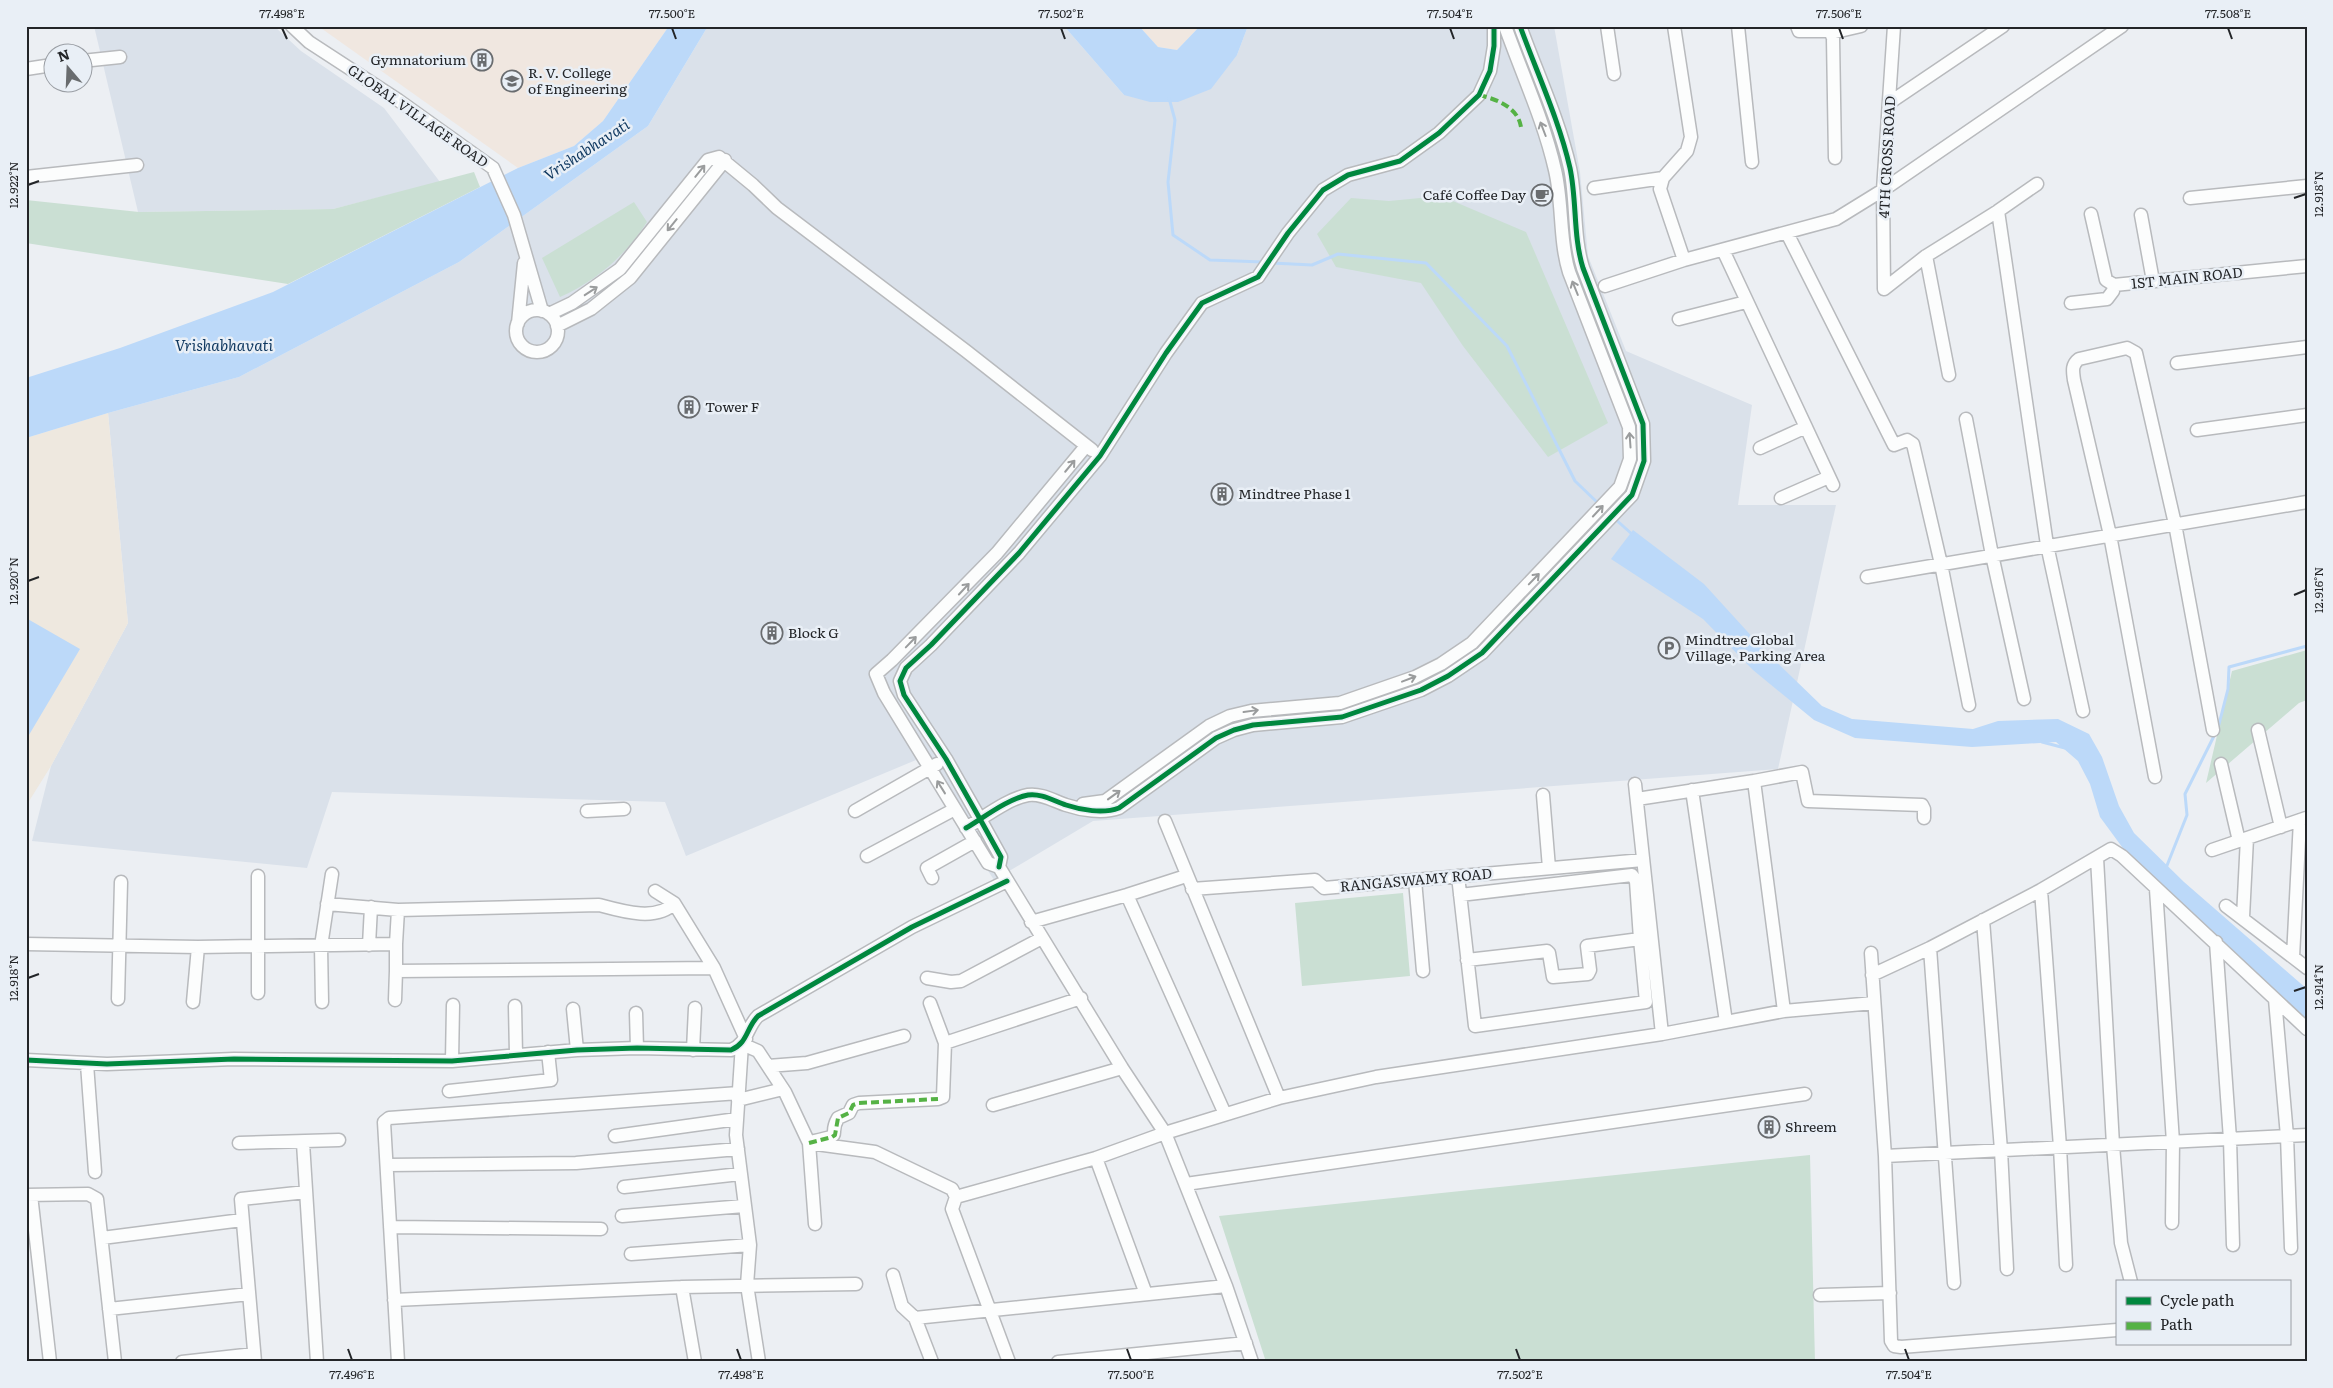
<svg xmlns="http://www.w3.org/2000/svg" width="2333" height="1388" viewBox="0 0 2333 1388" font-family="Literata,serif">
  <rect width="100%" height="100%" fill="#eceff3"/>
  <path fill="#dae1ea" d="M 94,26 L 274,26 L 301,51 L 384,108 L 440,182 L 333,209 L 138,212 Z
    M 708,26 L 1064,26 L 1124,95 L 1237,55 L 1248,26 L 1554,26 L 1580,172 L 1588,256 L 1626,351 L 1752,405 L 1738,505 L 1836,505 L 1778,769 L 1093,821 L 994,880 L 916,760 L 686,856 L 665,802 L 332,792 L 307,868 L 32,841 L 51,766 L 128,623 L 108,413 L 239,377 L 459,262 L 648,126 Z"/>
  <path fill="#eee8df" d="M 108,413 L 128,623 L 51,766 L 26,806 L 26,438 Z"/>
  <path fill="#f0e7e0" d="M 318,26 L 669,26 L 603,121 L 574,146 L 518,168 Z
    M 1139,26 L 1200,26 L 1177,50 L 1158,47 Z"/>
  <path fill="#cadfd3" d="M 474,172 L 480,187 L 288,284 L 26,243 L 26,200 L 139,212 L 333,209 Z
    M 1441,196 L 1526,232 L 1608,423 L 1548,457 L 1463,346 L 1421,283 L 1336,267 L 1317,234 L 1351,198 L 1389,201 Z
    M 634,202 L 647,222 C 625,256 596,281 560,297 L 542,258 Z
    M 2307,650 L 2307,700 L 2299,703 L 2206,783 L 2232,671 Z
    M 1403,893 L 1410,976 L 1302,986 L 1295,903 Z
    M 1810,1155 L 1815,1362 L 1266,1362 L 1219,1216 Z"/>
  <path fill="#bcd9f9" d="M 669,26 L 708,26 L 648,126 L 459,262 L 239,377 L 108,413 L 26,438 L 26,378 L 120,348 L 273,292 L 518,168 L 574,146 L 603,121 Z
    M 1064,26 L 1139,26 L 1158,47 L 1177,50 L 1200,26 L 1248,26 L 1237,55 L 1211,89 L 1178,102 L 1150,102 L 1124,95 Z
    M 1633,530 L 1704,584 L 1766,652 L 1822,706 L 1852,719 L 1973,729 L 1998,721 L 2058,719 L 2089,734 L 2102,757 L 2119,806 L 2134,833 L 2184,882 L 2307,989 L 2307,1023 L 2136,866 L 2100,817 L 2090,784 L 2078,761 L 2056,742 L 1972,747 L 1855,738 L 1814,720 L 1753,670 L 1703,619 L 1611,559 Z
    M 26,618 L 80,649 L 26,740 Z"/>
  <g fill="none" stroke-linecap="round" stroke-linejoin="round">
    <path stroke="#bcd9f9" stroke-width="3" d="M 1169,98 L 1175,120 L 1168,182 L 1173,235 L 1210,260 L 1263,262
      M 1272,263 L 1312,265 L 1338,254 L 1426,263 L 1507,346 L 1575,481 L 1600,505
      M 1614,518 L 1633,535
      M 2042,742 L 2065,748
      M 2166,868 L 2187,815 L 2185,794 L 2218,728 L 2228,689 L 2229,667 L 2307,646"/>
    <g stroke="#b8babd" stroke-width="15">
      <path id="minor" d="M 292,26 L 309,42 L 398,100 L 493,168 L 514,215 L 542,311
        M 1607,26 L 1614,74
        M 1674,26 L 1691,137 L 1687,151 L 1663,178 L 1660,189 L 1684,260
        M 1738,26 L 1752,162
        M 1797,26 L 1799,31 L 1828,31 L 1831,33 L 1833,38 L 1835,158
        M 1831,33 L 1861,26
        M 82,61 L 120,57
        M 26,69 L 52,65
        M 1889,103 L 2003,26
        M 26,177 L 137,165
        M 1594,188 L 1663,178
        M 2190,198 L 2307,186
        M 1998,211 L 2037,184
        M 2091,214 L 2106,280 L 2114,285 L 2307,266
        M 2141,215 L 2153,281
        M 1787,233 L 1894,445 L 1907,440 L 1913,444 L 1941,564 L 1969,705
        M 1723,250 L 1833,485
        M 1926,256 L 1949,375
        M 1605,286 L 1684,260 L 1836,219 L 1883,190 L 2122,26
        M 1884,289 L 1926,256 L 1998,211 L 2047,545 L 2083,711
        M 1884,289 L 1883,190 L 1894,26
        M 2071,303 L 2107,299 L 2113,291 L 2114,285
        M516 331a21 21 0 1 1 42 0a21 21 0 1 1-42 0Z
        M 549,314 L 572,303 L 620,269 L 708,160 L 719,157 L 753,185 L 777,208 L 966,351 L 1092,450
        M 1679,319 L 1746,302
        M 518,323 L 524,263
        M 557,326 L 591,309 L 630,278 L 725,160
        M 2177,363 L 2307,347
        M 1966,419 L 1992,555 L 2024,699
        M 2197,430 L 2307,415
        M 1086,446 L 997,553 L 892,660 L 876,674 L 884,693 L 988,863 L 999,867 L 1122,1068 L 1165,1133 L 1226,1286 L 1252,1362
        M 1760,448 L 1806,427
        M 1781,498 L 1829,477
        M 1867,577 L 2307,502
        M 2258,730 L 2281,827
        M 2221,764 L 2239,841
        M 2155,777 L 2110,535 L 2074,380 C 2073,372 2071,365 2079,359 L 2127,348 L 2136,353 L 2175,524 L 2213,730
        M 1754,781 L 1802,772 L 1808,801 L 1922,805 L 1924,809 L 1924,818
        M 1635,784 L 1662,1034
        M 1692,790 L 1726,1022
        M 1543,795 L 1549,868
        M 1637,799 L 1754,781 L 1784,1011
        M 1083,804 L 1105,801 L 1209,726 L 1230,716 L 1251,711 L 1340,703 L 1415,677 L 1441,664 L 1472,643 L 1620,487 L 1630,459 L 1629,427 L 1569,272 C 1559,240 1563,204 1555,170 C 1544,121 1522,74 1505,26
        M 587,811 L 624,809
        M 855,811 L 937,764
        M 1165,821 L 1279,1098
        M 966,828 C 983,818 1009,798 1028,795 C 1041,793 1054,801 1066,805 C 1081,810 1103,814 1119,808 L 1216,738 L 1234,730 L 1253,725 L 1342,717 L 1421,690 L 1448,676 L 1482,653 L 1632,495 L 1644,461 L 1643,424 L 1583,268 C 1573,236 1577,201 1570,168 C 1559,120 1537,73 1520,26
        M 2212,850 L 2306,818
        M 867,856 L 955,809
        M 2097,858 L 2113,1145 L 2121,1243 L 2131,1282
        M 999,867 L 1001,857 L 980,819 L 946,759 L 904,695 L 900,681 L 906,668 L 931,645 L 1019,553 L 1100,456 L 1166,353 L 1202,303 L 1258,277 L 1288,233 L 1323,190 L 1348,175 L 1400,161 L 1439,133 L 1479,95 L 1490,71 L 1494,46 L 1494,26
        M 258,876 L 258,993
        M 1458,876 L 1475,1026 L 1646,1002 L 1640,939 L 1587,946 L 1590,970 L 1588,974 L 1553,977 L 1549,953 L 1547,951 L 1467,960
        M 932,878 L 927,868 L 975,841
        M 1415,880 L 1423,971
        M 1192,889 L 1315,880 L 1324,888 L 1643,860
        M 2156,889 L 2173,1142 L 2172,1223
        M 2041,890 L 2111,849 L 2122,856 L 2307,1029
        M 655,891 L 674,903 L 714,968 L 746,1039
        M 1127,895 L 1225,1114
        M 1460,895 L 1632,875 L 1636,881 L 1640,939 L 1649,938
        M 327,904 L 398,910
        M 2226,906 L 2307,968
        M 2243,917 L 2247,838
        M 1983,920 L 2001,1150 L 2007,1269
        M 1031,922 L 1127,895 L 1186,876
        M 2216,942 L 2230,1139 L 2233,1245
        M 26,944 L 198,947 L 396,944 L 396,971 L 714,968
        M 396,944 L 398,910 L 599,905 C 621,911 657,922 674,903
        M 369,945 L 371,907
        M 1930,948 L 1954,1283
        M 1871,953 L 1885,1156 L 1891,1341 L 1894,1346 L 1901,1347 L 2117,1330
        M 2293,957 L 2300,820
        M 1872,975 L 1930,948 L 2041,890 L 2060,1147 L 2066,1265
        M 927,978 L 951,982 L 961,981 L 1042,938
        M 118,999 L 121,882
        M 2275,999 L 2287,1136 L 2291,1248
        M 395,1000 L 396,971
        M 193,1002 L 198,947
        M 322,1002 L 321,946 L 332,874
        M 930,1003 L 945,1043 L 1081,998
        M 515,1006 L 516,1054
        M 573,1009 L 577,1050
        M 636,1013 L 637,1048
        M 693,1050 L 695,1008
        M 26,1060 L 107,1064 L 234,1059 L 452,1061 L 577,1050 L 637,1048 L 731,1050 C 748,1043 746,1028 758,1016 L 912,927 L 1007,881
        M 452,1061 L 453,1005
        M 87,1064 L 95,1172
        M 768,1066 L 807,1063 L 904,1036
        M 449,1091 L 551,1080 L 548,1052
        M 738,1100 L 783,1089
        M 993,1105 L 1122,1068
        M 615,1136 L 737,1119
        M 814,1141 C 846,1134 827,1137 838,1118 L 849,1113 L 853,1105 L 859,1103 L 938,1099 L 943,1097 L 945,1043
        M 239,1143 L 339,1140
        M 303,1143 L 317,1362
        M 809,1143 L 875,1152 L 952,1189 L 956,1197 L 952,1209 L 1009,1362
        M 1885,1156 L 2307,1135
        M 1096,1158 L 1146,1294
        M 387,1165 L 576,1163 L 738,1149
        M 1186,1184 L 1805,1094
        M 624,1187 L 740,1174
        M 26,1195 L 88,1194 L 97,1199 L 115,1362
        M 31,1195 L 50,1362
        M 956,1197 L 1096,1158 L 1165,1133 L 1279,1098 L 1376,1077 L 1662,1034 L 1784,1011 L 1874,1003
        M 622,1216 L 744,1206
        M 390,1227 L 601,1229
        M 102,1238 L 242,1220
        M 631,1254 L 750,1245
        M 893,1275 L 902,1306 L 915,1318
        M 682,1287 L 695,1362
        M 1820,1295 L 1890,1293
        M 394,1300 L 682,1287 L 856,1284
        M 109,1309 L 249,1294
        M 182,1362 L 254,1354
        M 255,1362 L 241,1199 L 306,1192
        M 398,1362 L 384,1122 L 389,1118 L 739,1093
        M 759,1362 L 747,1285 L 750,1245 L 736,1135 L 742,1044 L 758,1051 L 785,1092 L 809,1143 L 815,1224
        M 932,1362 L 915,1318 L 1226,1286
        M 1058,1362 L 1246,1343"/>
    </g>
    <use href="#minor" stroke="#fcfdfd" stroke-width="12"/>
    <path stroke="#55b245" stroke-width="4" stroke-dasharray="8 4" stroke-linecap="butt" d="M 1479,95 C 1496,99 1518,107 1521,127
      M 809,1143 L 832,1137 L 835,1135 L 838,1118 L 849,1113 L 853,1105 L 859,1103 L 938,1099"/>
    <g stroke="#e9eff6" stroke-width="8">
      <path id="cycleway" d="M 966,828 C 983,818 1009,798 1028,795 C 1041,793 1054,801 1066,805 C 1081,810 1103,814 1119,808 L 1216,738 L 1234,730 L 1253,725 L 1342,717 L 1421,690 L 1448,676 L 1482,653 L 1632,495 L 1644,461 L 1643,424 L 1583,268 C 1573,236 1577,201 1570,168 C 1559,120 1537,73 1520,26
        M 999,867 L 1001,857 L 980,819 L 946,759 L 904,695 L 900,681 L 906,668 L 931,645 L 1019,553 L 1100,456 L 1166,353 L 1202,303 L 1258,277 L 1288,233 L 1323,190 L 1348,175 L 1400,161 L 1439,133 L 1479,95 L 1490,71 L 1494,46 L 1494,26
        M 26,1060 L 107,1064 L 234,1059 L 452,1061 L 577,1050 L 637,1048 L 731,1050 C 748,1043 746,1028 758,1016 L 912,927 L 1007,881"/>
    </g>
    <use href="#cycleway" stroke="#00873e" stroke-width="5"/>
  </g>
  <defs><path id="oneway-shaft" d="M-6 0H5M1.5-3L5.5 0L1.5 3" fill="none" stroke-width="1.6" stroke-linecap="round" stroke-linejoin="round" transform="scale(1.25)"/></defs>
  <g stroke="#9a9c9d">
    <use href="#oneway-shaft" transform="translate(1543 129) rotate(-111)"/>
    <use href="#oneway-shaft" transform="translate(700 171) rotate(-51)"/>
    <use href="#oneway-shaft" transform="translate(672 225) rotate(129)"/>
    <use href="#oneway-shaft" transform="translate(1575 288) rotate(-112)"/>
    <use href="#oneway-shaft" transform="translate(591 291) rotate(-33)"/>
    <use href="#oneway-shaft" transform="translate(1630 440) rotate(-94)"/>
    <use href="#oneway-shaft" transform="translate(1070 466) rotate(-50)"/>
    <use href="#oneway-shaft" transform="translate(1598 511) rotate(-47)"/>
    <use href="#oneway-shaft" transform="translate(1534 579) rotate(-46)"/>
    <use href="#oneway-shaft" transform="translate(964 589) rotate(-47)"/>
    <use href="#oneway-shaft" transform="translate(911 642) rotate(-46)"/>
    <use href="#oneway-shaft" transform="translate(1409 679) rotate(-21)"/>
    <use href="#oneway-shaft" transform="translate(1251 711) rotate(-8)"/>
    <use href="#oneway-shaft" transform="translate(941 787) rotate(-122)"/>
    <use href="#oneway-shaft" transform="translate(1114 795) rotate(-36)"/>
  </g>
  <path fill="none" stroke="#232528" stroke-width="2" d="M 282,28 L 287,39M 672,28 L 676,39M 1061,28 L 1065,39M 1450,28 L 1454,39M 1839,28 L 1843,39M 2228,28 L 2232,39M 28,185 L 39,181M 2294,198 L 2306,194M 28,581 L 39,577M 2294,595 L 2306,590M 28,978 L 39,974M 2294,991 L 2306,987M 348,1349 L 352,1360M 737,1349 L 741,1360M 1127,1349 L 1131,1360M 1516,1349 L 1520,1360M 1905,1349 L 1909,1360"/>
  <defs>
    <g id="building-ring" transform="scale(1.125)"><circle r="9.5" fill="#e9eff6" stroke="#696c6f" stroke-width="1.5"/><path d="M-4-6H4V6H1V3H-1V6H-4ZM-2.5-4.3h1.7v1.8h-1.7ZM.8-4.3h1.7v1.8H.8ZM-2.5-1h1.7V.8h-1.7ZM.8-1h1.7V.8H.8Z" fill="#696c6f"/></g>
    <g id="university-ring" transform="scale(1.125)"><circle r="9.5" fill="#e9eff6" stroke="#696c6f" stroke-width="1.5"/><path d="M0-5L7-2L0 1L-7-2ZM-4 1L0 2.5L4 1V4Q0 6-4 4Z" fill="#696c6f"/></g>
    <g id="cafe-ring" transform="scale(1.125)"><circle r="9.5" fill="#e9eff6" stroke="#696c6f" stroke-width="1.5"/><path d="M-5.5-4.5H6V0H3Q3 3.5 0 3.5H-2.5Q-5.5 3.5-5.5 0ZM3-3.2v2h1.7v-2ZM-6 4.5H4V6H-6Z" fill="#696c6f"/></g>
    <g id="parking-ring" transform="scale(1.125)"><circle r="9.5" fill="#e9eff6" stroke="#696c6f" stroke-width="1.5"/><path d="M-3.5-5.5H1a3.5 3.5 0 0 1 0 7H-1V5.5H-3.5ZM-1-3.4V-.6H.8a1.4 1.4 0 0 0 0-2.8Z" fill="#696c6f"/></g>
  </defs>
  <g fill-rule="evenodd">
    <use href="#building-ring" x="482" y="60"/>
    <use href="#university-ring" x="512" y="81"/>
    <use href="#cafe-ring" x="1542" y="195"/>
    <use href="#building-ring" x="689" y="407"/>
    <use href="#building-ring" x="1222" y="494"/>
    <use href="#building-ring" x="772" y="633"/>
    <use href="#parking-ring" x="1669" y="648"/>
    <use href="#building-ring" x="1769" y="1127"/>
  </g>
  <g text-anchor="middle" stroke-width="5" stroke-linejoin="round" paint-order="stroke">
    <g font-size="14" fill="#232528" stroke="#e9eff6" text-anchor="start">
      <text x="466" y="65" text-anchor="end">Gymnatorium</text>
      <text x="528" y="78">R. V. College<tspan x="528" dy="16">of Engineering</tspan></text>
      <text x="1526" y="200" text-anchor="end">Café Coffee Day</text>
      <text x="705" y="412">Tower F</text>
      <text x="1238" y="499">Mindtree Phase 1</text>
      <text x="788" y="638">Block G</text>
      <text x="1685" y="645">Mindtree Global<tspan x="1685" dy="16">Village, Parking Area</tspan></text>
      <text x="1785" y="1132">Shreem</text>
    </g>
    <g font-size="14" fill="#232528" stroke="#e9eff6">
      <text transform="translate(418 116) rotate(35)" y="5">GLOBAL VILLAGE ROAD</text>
      <text transform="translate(1887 157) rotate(-87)" y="5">4TH CROSS ROAD</text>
      <text transform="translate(2187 278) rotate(-6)" y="5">1ST MAIN ROAD</text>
      <text transform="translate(1416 880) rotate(-5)" y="5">RANGASWAMY ROAD</text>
    </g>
    <g font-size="15" font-style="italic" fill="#0d365e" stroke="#e9eff6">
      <text transform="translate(587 150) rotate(-33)" y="5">Vrishabhavati</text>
      <text x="224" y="351">Vrishabhavati</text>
    </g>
  </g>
  <rect width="2333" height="1388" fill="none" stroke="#e9eff6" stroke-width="55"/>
  <rect x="2116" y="1280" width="175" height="65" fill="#e9eff6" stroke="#9a9ea4"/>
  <rect x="2126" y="1297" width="25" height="8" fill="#00873e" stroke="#9a9ea4"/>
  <text x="2160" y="1306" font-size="15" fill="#232528">Cycle path</text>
  <rect x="2126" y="1322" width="25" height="8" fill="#55b245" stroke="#9a9ea4"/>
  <text x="2160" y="1330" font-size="15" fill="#232528">Path</text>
  <g transform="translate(68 68) rotate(341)"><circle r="24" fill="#e9eff6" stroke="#9a9ea4"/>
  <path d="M0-4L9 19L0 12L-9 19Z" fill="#696c6f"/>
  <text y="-8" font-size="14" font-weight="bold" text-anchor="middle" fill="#232528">N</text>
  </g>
  <rect x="28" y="28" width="2278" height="1332" fill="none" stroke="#232528" stroke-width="2"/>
  <g font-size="12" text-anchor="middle" fill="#232528">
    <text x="282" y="18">77.498°E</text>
    <text x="672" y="18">77.500°E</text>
    <text x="1061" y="18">77.502°E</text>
    <text x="1450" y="18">77.504°E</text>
    <text x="1839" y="18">77.506°E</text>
    <text x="2228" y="18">77.508°E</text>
    <text transform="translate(14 185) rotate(-90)" y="4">12.922°N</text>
    <text transform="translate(2319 194) rotate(-90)" y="4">12.918°N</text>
    <text transform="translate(14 581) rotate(-90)" y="4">12.920°N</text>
    <text transform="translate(2319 590) rotate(-90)" y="4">12.916°N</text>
    <text transform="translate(14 978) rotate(-90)" y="4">12.918°N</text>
    <text transform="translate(2319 987) rotate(-90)" y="4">12.914°N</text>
    <text x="352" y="1379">77.496°E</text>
    <text x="741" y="1379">77.498°E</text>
    <text x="1131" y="1379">77.500°E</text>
    <text x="1520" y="1379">77.502°E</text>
    <text x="1909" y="1379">77.504°E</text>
  </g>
</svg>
